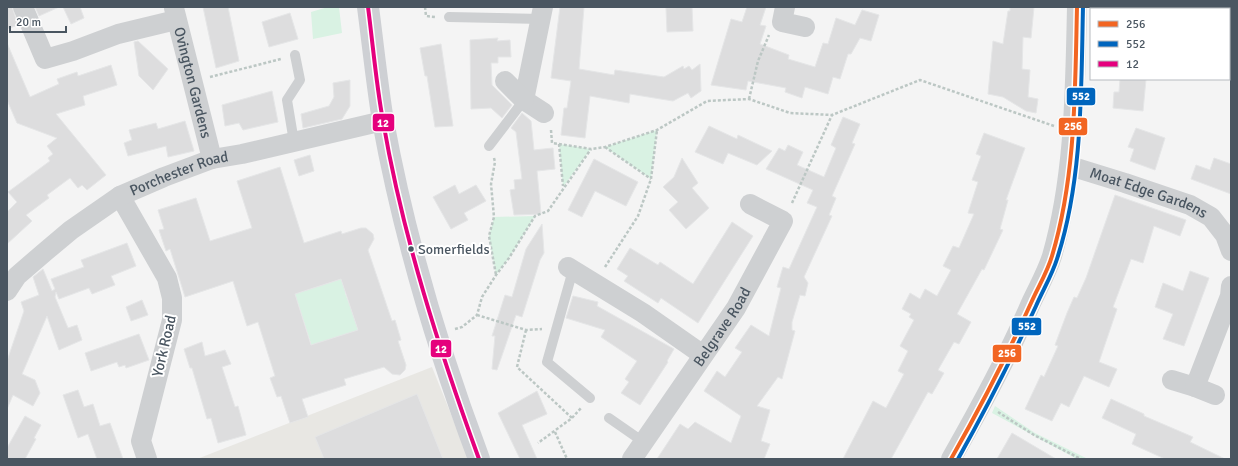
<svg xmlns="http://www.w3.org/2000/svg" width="1238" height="466" viewBox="0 0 1238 466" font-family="Signika,sans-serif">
  <rect width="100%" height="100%" fill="#f4f4f4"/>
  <path fill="#e8e7e3" d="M 432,367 L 469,459 L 197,459 Z"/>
  <path fill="#d9f2e3" d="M 328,7 L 339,7 L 342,33 L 313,39 L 311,12 Z
    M 657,130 L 651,179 L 605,147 Z
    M 559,144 L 591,149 L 563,187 Z
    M 535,216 L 509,258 L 496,275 L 489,236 L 494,217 Z
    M 299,256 L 310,289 L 350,276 L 345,293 L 354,317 L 367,327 L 313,350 L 298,303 L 287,306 Z
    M 995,406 L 1035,433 L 1088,459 L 1077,459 L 992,413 Z"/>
  <path fill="#ddddde" stroke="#e5e6e7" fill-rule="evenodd" d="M 7,7 L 12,7 L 18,25 L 7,29 Z
    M 35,7 L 59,7 L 39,16 Z
    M 63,7 L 80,7 L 84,18 L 71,24 Z
    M 203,7 L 228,7 L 239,61 L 216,68 Z
    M 560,7 L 584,7 L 579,69 L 614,75 L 615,70 L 664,77 L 683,66 L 684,69 L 689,66 L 692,70 L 700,64 L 701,91 L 691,98 L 688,93 L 673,101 L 630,94 L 629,103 L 590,96 L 585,138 L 561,135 L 564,108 L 567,108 L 571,81 L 551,78 Z
    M 692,7 L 693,31 L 667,32 L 666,8 Z
    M 747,7 L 766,7 L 760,25 L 766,26 L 760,44 L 789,55 L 788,59 L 815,67 L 823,43 L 828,44 L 836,18 L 855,25 L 862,10 L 879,15 L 871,41 L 860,38 L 851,54 L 848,54 L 840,79 L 833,77 L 828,94 L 805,87 L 802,98 L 785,92 L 786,88 L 748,81 L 746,90 L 711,85 L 731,19 L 742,22 Z
    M 1010,7 L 1034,7 L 1031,38 L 1023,37 L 1022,69 L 1030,70 L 1028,97 L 1038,99 L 1036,113 L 1026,111 L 1003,97 L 988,94 L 993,41 L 1003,44 L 1008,11 L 1010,11 Z
    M 290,13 L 298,39 L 269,47 L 262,22 Z
    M 498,38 L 497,41 L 510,40 L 511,57 L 498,57 L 498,63 L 491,63 L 492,85 L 512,105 L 502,118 L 491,108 L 471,109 L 470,40 Z
    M 138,41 L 168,69 L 153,90 L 139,76 L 134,42 Z
    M 7,43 L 30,97 L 59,84 L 57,79 L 77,72 L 78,76 L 111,65 L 117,85 L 83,96 L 85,105 L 56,114 L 106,175 L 87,190 L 82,185 L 78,188 L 70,178 L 47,195 L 49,198 L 26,215 L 32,221 L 7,244 L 7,212 L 17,202 L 8,192 L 50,161 L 48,158 L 53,154 L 47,146 L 57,138 L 17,123 L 7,100 Z
    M 441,44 L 453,126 L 435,127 L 427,76 L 425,76 L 420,48 Z
    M 1120,79 L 1146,79 L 1143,111 L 1113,108 L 1114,92 L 1119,92 Z
    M 350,80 L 350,106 L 342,119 L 303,128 L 301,114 L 329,106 L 334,97 L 333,83 Z
    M 272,91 L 278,122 L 243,130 L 239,123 L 225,126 L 222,105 Z
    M 522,113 L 531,121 L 534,150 L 553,148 L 555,169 L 537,171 L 541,214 L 514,215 L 510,190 L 515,189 L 514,180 L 522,179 L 516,132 L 511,128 Z
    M 843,117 L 860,124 L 852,143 L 855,144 L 832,196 L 836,198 L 829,215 L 832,216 L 804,277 L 808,283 L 805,296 L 800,295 L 792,322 L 792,330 L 795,331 L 782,379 L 778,377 L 757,406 L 770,410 L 761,441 L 770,444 L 764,459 L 657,459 L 680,424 L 688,429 L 695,422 L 731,443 L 741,416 L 704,391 L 717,371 L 725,377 L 742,352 L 735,348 L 751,325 L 769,336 L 781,288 L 777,287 L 783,267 L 789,269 L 817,207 L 807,203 L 813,190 L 766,169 L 779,148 L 785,151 L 788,145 L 803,152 L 797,165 L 824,177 L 836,148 L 831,145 Z
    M 185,121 L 194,151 L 168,157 L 166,146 L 128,156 L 124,143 L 132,140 L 129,130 L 156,123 L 158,129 Z
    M 709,126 L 737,139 L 738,135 L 772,151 L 757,165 L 728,153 L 723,164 L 695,152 Z
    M 1136,128 L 1165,138 L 1155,170 L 1130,161 L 1134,149 L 1128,147 Z
    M 984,133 L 1025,148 L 1006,200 L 1008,200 L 1000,229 L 1003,230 L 984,270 L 982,269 L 957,314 L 971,322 L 959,344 L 954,342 L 938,370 L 944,373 L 932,394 L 928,392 L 891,459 L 843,459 L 873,401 L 886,408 L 904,374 L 898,371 L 908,351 L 900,346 L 914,320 L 909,317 L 911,314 L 902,309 L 910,293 L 920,299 L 925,289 L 937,296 L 951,270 L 943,266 L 953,246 L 959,248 L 974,214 L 968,213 L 978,182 L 972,180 L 981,156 L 976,154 Z
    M 310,155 L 314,171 L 299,176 L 294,160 Z
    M 682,158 L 698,183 L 692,188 L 709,208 L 686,229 L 669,210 L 678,202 L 663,187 L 674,177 Z
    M 1214,158 L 1231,164 L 1231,194 L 1191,179 L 1196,165 L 1210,170 Z
    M 594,159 L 638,182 L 626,206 L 595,191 L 582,217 L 568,210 Z
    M 280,167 L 304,243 L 341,231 L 342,234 L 361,228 L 366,228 L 373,234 L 374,239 L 368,250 L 392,321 L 395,320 L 401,340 L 398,341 L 406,365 L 405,370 L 400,375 L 392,374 L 384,367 L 344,379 L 346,385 L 302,399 L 308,417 L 290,423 L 281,396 L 277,397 L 270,378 L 275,376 L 258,322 L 247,326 L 233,281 L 185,297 L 170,249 L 166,251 L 159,230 L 164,229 L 158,210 L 196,198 L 210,241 L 252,228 L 237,181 ZM 341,279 L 358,330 L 311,345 L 295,294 Z
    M 455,185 L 459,194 L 476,185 L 486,201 L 464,213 L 468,220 L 451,229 L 433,197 Z
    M 1115,195 L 1186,220 L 1180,236 L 1154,226 L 1143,263 L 1131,259 L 1113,307 L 1117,309 L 1099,362 L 1117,369 L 1109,387 L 1084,376 L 1069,407 L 1061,403 L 1052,421 L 1025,409 L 1041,375 L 1044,377 L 1058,346 L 1055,345 L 1067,313 L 1074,297 L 1077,298 L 1086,278 Z
    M 732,222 L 753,236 L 698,323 L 661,298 L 658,303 L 624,281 L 628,276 L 617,269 L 630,248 L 658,265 L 660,262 L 693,284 Z
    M 542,224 L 544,253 L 540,260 L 522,317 L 516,315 L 497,370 L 492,369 L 495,336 L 492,336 L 505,295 L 512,297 L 526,249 Z
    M 127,243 L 136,266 L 111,276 L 115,285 L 92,294 L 89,288 L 59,299 L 56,292 L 55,297 L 68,328 L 77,325 L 82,340 L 59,350 L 47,316 L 22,374 L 35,380 L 40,393 L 33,406 L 13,395 L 7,409 L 7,361 L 24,311 L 21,302 L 39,295 L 33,277 L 43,269 L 52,291 L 55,289 L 51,279 L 84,267 L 81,260 Z
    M 1190,271 L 1209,278 L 1184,346 L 1163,339 L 1173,314 L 1155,307 L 1163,283 L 1183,291 Z
    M 573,296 L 598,302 L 597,306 L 674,349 L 667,361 L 668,362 L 640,405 L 621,393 L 629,382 L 625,379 L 637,361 L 601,337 L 605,330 L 566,318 Z
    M 142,300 L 148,315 L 131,321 L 126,307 Z
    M 139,334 L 149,360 L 126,368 L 125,365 L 119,367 L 117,362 L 91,371 L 85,353 Z
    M 202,342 L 205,356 L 225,350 L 231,364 L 222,367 L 235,407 L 238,406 L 246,435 L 218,443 L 211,418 L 207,419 L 192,368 L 190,368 L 184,349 Z
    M 78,390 L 84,407 L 93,404 L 100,426 L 110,423 L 123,459 L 97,459 L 88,434 L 78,438 L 63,395 Z
    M 537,391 L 547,414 L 522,425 L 537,459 L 520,459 L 498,413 Z
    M 417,394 L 443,459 L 324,459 L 315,437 Z
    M 1111,399 L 1144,414 L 1144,416 L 1193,437 L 1190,442 L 1225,459 L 1165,459 L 1132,444 L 1136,434 L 1102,418 Z
    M 25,416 L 41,425 L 34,438 L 36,439 L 25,459 L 7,459 L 7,448 Z
    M 1012,433 L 1056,459 L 997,459 Z"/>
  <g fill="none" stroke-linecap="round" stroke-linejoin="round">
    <path stroke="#bcc7c4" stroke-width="2.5" stroke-dasharray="3 2" stroke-linecap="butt" d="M 425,7 L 426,16 L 435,17
      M 210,77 L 281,59
      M 749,99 L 758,61 L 769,35
      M 551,130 L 552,143 L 591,149 L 605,147 L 657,130 L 707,101 L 749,99 L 790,113 L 832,115 L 920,80 L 1054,126
      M 559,144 L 563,186
      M 605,147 L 651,179
      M 494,158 L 495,162 L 491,184 L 494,217 L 489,236 L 496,275
      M 792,203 L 832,115
      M 605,267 L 638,216 L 651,179 L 657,130
      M 477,315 L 526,330 L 542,329
      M 455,329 L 462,327 L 477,315 L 482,297 L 496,275 L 509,258 L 535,216 L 548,211 L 591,149
      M 526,330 L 517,367 L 572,418 L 538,443
      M 998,412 L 1034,435 L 1081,459
      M 572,418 L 581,408
      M 555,432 L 567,459"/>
    <path stroke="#ced0d2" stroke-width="10" d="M 449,17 L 541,19
      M 294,142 L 287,100 L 300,80 L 295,55
      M 489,146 L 524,100
      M 573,270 L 547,362 L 590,398
      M 609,418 L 645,443"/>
    <g stroke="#ced0d2" stroke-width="20">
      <path d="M 23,7 L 45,59 L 73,51 L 118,34 L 176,20"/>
      <path d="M 543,7 L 524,100 L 544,113"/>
      <path d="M 785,7 L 782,22 L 805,27"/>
      <path id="s1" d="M 174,8 L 212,159"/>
      <path d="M 505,81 L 524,100"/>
      <path id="s2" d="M 1070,166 L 1125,183 L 1190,205 L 1211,217 L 1225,235 L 1231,251"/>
      <path d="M 120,196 L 167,278 L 172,298 L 172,320 L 141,441 L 147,459"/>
      <path d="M 568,267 L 643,313 L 703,355"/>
      <path id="s3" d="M 7,291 L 17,276 L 46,251 L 71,230 L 120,196 L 164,177 L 212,159 L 242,154 L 383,121"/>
      <path d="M 1172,380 L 1195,387 L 1230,296 L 1231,286"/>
      <path d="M 1195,387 L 1215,395"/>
      <path id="s4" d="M 632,459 L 736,308 L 783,221 L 750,204"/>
      <path d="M 951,459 C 980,408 1008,357 1031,303 C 1038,288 1047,272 1052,256 C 1075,175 1075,91 1077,7"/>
    </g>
    <path stroke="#ced0d4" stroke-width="22" d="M 368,7 C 373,45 377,84 383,121 C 404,236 438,350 479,459"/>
    <g stroke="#fff" stroke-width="7">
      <path id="bus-1" d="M 951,459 C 980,408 1007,356 1031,303 C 1038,287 1047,273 1052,256 C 1076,176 1075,90 1077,7"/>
    </g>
    <g stroke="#fff" stroke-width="7">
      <path id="bus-2" d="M 958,459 C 986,409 1012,358 1036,306 C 1043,290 1052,275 1057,259 C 1083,179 1081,90 1083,7"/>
    </g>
    <g stroke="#fff" stroke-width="7">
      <path id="bus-3" d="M 368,7 C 373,45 376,83 383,121 C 403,237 439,349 479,459"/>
    </g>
    <use href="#bus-1" stroke="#f26522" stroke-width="4"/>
    <use href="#bus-2" stroke="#0065bd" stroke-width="4"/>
    <use href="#bus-3" stroke="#e5007d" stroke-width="4"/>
  </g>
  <circle fill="#4a5661" stroke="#fff" stroke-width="1.5" cx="411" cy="249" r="3.5"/>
  <g text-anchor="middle" stroke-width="4" stroke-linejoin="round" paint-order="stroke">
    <g font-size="14" fill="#4a5661" stroke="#fff" text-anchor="start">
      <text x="418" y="254">Somerfields</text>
    </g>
    <g font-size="15" fill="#4a5661" stroke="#fff">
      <text dy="5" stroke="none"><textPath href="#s1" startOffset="77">Ovington Gardens</textPath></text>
      <text dy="5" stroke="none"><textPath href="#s3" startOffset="212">Porchester Road</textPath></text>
      <text dy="5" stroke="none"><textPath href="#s2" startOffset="83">Moat Edge Gardens</textPath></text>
      <text dy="5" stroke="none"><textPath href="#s4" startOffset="160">Belgrave Road</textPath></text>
      <text transform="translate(164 346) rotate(-77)" y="5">York Road</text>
    </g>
  </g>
  <g stroke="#fff" stroke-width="1.5">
    <rect x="1066" y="87" width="30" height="19" rx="4" fill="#0065bd"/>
    <rect x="372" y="113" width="23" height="19" rx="4" fill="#e5007d"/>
    <rect x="1058" y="117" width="30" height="19" rx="4" fill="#f26522"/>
    <rect x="1011" y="317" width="31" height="19" rx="4" fill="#0065bd"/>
    <rect x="430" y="339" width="22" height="19" rx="4" fill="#e5007d"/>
    <rect x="992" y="344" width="30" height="19" rx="4" fill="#f26522"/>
  </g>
  <g font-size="11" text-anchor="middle" font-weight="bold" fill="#fff">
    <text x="1081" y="100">552</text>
    <text x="383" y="127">12</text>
    <text x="1073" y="130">256</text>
    <text x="1027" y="330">552</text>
    <text x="441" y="353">12</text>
    <text x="1007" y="357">256</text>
  </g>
  <rect width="1238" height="466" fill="none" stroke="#4a5661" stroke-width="16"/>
  <rect x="1090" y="8" width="140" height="72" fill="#ffffff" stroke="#b7bbc0"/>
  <rect x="1098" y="21" width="20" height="6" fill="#f26522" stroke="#b7bbc0"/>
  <text x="1126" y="28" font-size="12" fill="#4a5661">256</text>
  <rect x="1098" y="41" width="20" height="6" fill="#0065bd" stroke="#b7bbc0"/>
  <text x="1126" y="48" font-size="12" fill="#4a5661">552</text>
  <rect x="1098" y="61" width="20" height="6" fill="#e5007d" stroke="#b7bbc0"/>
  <text x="1126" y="68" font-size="12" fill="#4a5661">12</text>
  <path d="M10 26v6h56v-6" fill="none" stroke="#4a5661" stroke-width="2"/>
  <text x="16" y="26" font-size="12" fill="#4a5661" stroke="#ffffff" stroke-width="3" paint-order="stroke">20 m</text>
</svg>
